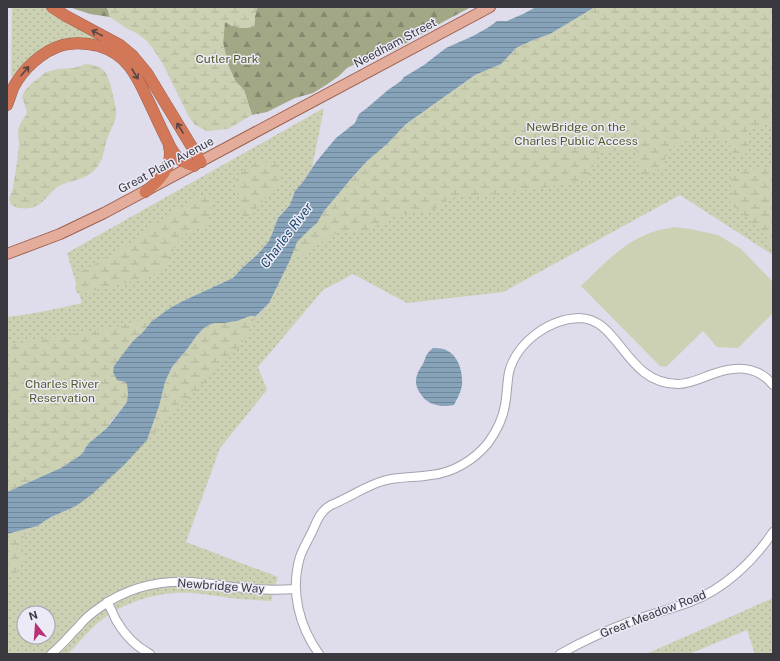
<svg xmlns="http://www.w3.org/2000/svg" width="780" height="661" viewBox="0 0 780 661" font-family="'Public Sans',sans-serif">
  <defs>
    <pattern id="grass-dots" width="8" height="8" patternUnits="userSpaceOnUse"><rect width="8" height="8" fill="#ccd1b3"/><path d="M2 2h.1M6 6h.1" fill="none" stroke="#b0b49b" stroke-width="1.8" stroke-linecap="round"/></pattern>
    <pattern id="forest-firs" width="22" height="20" patternUnits="userSpaceOnUse"><rect width="22" height="20" fill="#a2a786"/><path d="M5 1l3.5 6h-7zM16 11l3.5 6h-7z" fill="#85896f"/></pattern>
    <pattern id="wetland-marsh" width="20" height="14" patternUnits="userSpaceOnUse"><rect width="20" height="14" fill="#ccd1b3"/><path d="M1 5h8M5 5V1M11 12h8M15 12V8" fill="none" stroke="#b0b49b"/></pattern>
    <pattern id="water-rules" width="6" height="5" patternUnits="userSpaceOnUse"><rect width="6" height="5" fill="#86a3ba"/><path d="M0 2.5h6" fill="none" stroke="#6f8699"/></pattern>
  </defs>
  <rect width="100%" height="100%" fill="#dfdceb"/>
  <path fill="url(#grass-dots)" fill-rule="evenodd" d="M 12,7 L 46,7 L 49,10 L 102,41 L 102,43 L 78,40 L 15,76 L 11,76 Z
    M 595,7 L 773,7 L 773,255 L 680,195 L 503,292 L 407,303 L 353,274 L 323,290 L 258,367 L 267,390 L 220,448 L 186,542 L 278,577 L 271,601 C 258,600 245,600 231,598 C 218,596 205,594 192,593 C 159,591 126,601 100,621 C 88,631 79,643 68,654 L 7,654 L 7,534 L 37,526 L 51,517 L 76,506 L 250,316 L 257,316 L 269,303 L 297,242 ZM 24,613 L 48,613 L 48,637 L 24,637 Z
    M 324,108 L 312,168 L 303,182 L 295,191 L 290,205 L 278,218 L 272,234 L 269,241 L 257,255 L 242,268 L 233,278 L 183,301 L 170,308 L 151,322 L 133,341 L 7,492 L 7,317 C 32,314 57,309 82,303 L 67,253 Z
    M 773,598 L 773,654 L 755,654 L 747,630 L 689,654 L 646,654 Z"/>
  <path fill="url(#forest-firs)" d="M 69,7 L 107,7 L 110,17 L 90,14 Z
    M 257,7 L 471,7 L 441,23 L 428,31 L 413,39 L 396,49 L 389,52 L 374,55 L 347,68 L 339,76 L 326,85 L 313,93 L 295,98 L 267,112 L 252,115 L 244,90 L 236,82 L 228,65 L 223,43 L 224,23 L 226,22 L 232,26 L 255,16 Z"/>
  <path fill="url(#wetland-marsh)" d="M 107,7 L 257,7 L 255,16 L 255,26 C 244,30 236,28 226,22 L 225,23 L 223,43 L 228,65 L 236,82 L 244,90 L 252,115 L 228,129 L 207,131 L 195,125 L 189,117 L 163,64 L 154,50 L 146,40 L 136,33 L 126,28 L 110,17 Z
    M 595,7 L 773,7 L 773,121 L 755,128 L 749,130 L 747,131 C 746,139 750,146 748,153 L 735,156 C 732,151 730,143 725,140 C 715,135 689,139 679,144 C 674,146 669,149 667,153 C 664,158 665,164 665,169 L 657,170 L 652,174 L 646,174 L 640,177 L 637,164 L 638,150 L 606,151 L 601,153 L 597,158 L 592,170 L 586,179 L 549,187 L 497,194 L 459,196 L 447,200 L 438,207 L 430,211 L 419,211 L 405,213 L 392,218 L 372,228 L 359,233 L 342,231 L 336,233 L 303,254 L 290,260 L 297,242 L 310,229 L 317,223 L 324,211 L 335,197 L 367,161 L 387,144 L 406,124 L 475,75 L 501,64 L 516,48 L 533,40 L 550,34 Z
    M 86,64 C 93,65 101,66 105,72 C 110,78 117,109 116,116 C 114,125 109,133 106,142 C 104,151 103,160 97,167 C 85,183 68,178 55,189 C 50,193 47,198 42,202 C 34,210 20,210 11,205 L 9,199 L 13,188 L 17,162 L 19,145 L 18,130 L 21,122 L 25,117 L 27,112 L 22,97 L 24,92 L 30,85 L 46,72 L 58,69 L 74,68 Z
    M 260,160 L 267,162 L 274,162 L 278,164 C 280,170 283,180 280,185 C 277,191 270,193 266,197 C 259,203 256,211 249,216 C 246,218 246,217 243,217 C 238,184 222,178 260,160 Z
    M 773,168 L 773,248 C 763,229 744,217 730,202 C 729,198 730,196 731,192 C 732,186 731,178 730,172 Z
    M 204,194 L 208,194 L 211,196 C 214,209 210,215 205,226 L 186,234 L 179,241 L 162,270 L 148,278 L 79,294 L 77,293 L 75,287 L 79,275 L 82,271 L 107,258 L 133,241 L 160,220 L 176,210 L 192,202 Z
    M 250,316 L 256,316 L 249,331 L 239,348 L 147,440 L 165,382 L 172,367 L 188,348 L 197,335 L 204,328 L 209,325 L 214,323 L 224,323 L 237,321 Z
    M 158,317 L 151,322 L 143,332 L 133,341 L 123,354 L 120,381 L 125,382 L 127,384 L 128,392 L 128,397 L 127,402 L 111,421 L 107,428 L 89,443 L 86,447 L 83,453 L 78,457 L 61,468 L 7,492 L 7,345 L 116,327 L 135,321 Z
    M 37,526 C 22,536 18,539 25,557 C 21,567 17,575 7,579 L 7,534 Z"/>
  <path fill="#ccd1b3" d="M 674,227 L 690,229 L 718,235 L 741,249 L 773,282 L 773,313 L 738,348 L 717,347 L 703,331 L 666,367 L 660,366 L 581,286 C 604,264 625,240 656,231 C 662,229 668,229 674,227 Z"/>
  <path fill="url(#water-rules)" d="M 536,7 L 595,7 L 550,34 L 533,40 L 516,48 L 501,64 L 475,75 L 406,124 L 387,144 L 367,161 L 350,180 L 324,211 L 317,223 L 310,229 L 297,242 L 290,260 L 269,303 L 256,316 L 250,316 L 237,321 L 224,323 L 214,323 L 209,325 L 204,328 L 197,335 L 188,348 L 172,367 L 165,382 L 159,406 L 147,440 L 124,465 L 91,495 L 76,506 L 51,517 L 37,526 L 7,534 L 7,492 L 61,468 L 78,457 L 83,453 L 86,447 L 89,443 L 107,428 L 127,402 L 128,394 L 127,384 L 125,382 L 117,380 L 113,372 L 114,366 L 123,354 L 133,341 L 143,332 L 151,322 L 170,308 L 183,301 L 233,278 L 242,268 L 257,255 L 269,241 L 272,234 L 278,218 L 290,205 L 295,191 L 303,182 L 316,162 L 336,138 L 355,123 L 359,114 L 367,108 L 388,90 L 401,81 L 404,77 L 424,65 L 446,48 L 473,36 L 489,27 L 497,21 L 507,21 L 523,14 Z
    M 433,348 C 436,348 440,348 443,349 C 458,353 463,371 462,385 C 461,392 457,399 454,405 C 441,408 427,405 420,393 C 416,387 415,382 417,375 C 418,371 421,367 423,364 C 427,355 425,355 433,348 Z"/>
  <g fill="none" stroke-linecap="round" stroke-linejoin="round">
    <g stroke="#a5a2b0" stroke-width="10">
      <path id="minor" d="M 107,602 C 111,608 113,614 116,620 C 124,634 135,646 150,654
        M 51,654 C 61,646 69,636 79,626 C 85,618 93,612 102,606 C 131,586 166,579 201,583 C 215,584 229,587 244,588 C 261,590 278,590 296,589
        M 319,654 C 299,626 290,591 300,557 C 303,548 308,540 312,532 C 317,521 320,511 331,505 C 349,498 365,486 383,481 C 399,476 415,478 431,475 C 453,473 474,460 488,443 C 496,432 503,418 505,405 C 507,394 507,383 509,372 C 517,342 549,319 579,318 C 620,318 625,384 678,384 C 689,384 699,379 710,375 C 733,366 756,364 773,385
        M 560,654 C 583,641 607,630 632,621 C 651,614 671,609 690,602 C 724,589 753,562 773,532"/>
    </g>
    <g stroke="#9d614f" stroke-width="12">
      <path id="major" d="M 7,254 L 60,234 L 104,213 L 490,7"/>
    </g>
    <g stroke="#9d614f" stroke-width="12">
      <path id="highway" d="M 52,7 L 66,16 L 120,45 L 132,55 L 147,73 L 201,162
        M 7,105 C 9,100 11,94 13,88 C 23,69 42,51 63,45 C 75,42 87,43 99,46 C 126,54 136,74 147,98 C 153,110 158,122 164,134 C 168,142 171,151 178,158 C 182,162 188,164 194,166
        M 145,192 C 160,181 174,166 169,146"/>
    </g>
    <use href="#minor" stroke="#fff" stroke-width="8"/>
    <use href="#major" stroke="#e4ad9b" stroke-width="10"/>
    <use href="#highway" stroke="#d27758" stroke-width="11"/>
  </g>
  <defs><path id="oneway-shaft" d="M-6 0H5M1.5-3L5.5 0L1.5 3" fill="none" stroke-width="1.6" stroke-linecap="round" stroke-linejoin="round"/></defs>
  <g stroke="#584544">
    <use href="#oneway-shaft" transform="translate(97 33) rotate(-152)"/>
    <use href="#oneway-shaft" transform="translate(25 71) rotate(-49)"/>
    <use href="#oneway-shaft" transform="translate(135 74) rotate(59)"/>
    <use href="#oneway-shaft" transform="translate(180 128) rotate(-122)"/>
  </g>
  <g text-anchor="middle" stroke-width="3" stroke-linejoin="round" paint-order="stroke">
    <g font-size="12" fill="#3a393f" stroke="#edeaf8">
      <text transform="translate(395 43) rotate(-28)" y="4">Needham Street</text>
      <text transform="translate(166 165) rotate(-28)" y="4">Great Plain Avenue</text>
      <text transform="translate(221 586) rotate(4)" y="4">Newbridge Way</text>
      <text transform="translate(653 614) rotate(-21)" y="4">Great Meadow Road</text>
    </g>
    <g font-size="12" fill="#555b25" stroke="#edeaf8">
      <text x="227" y="63">Cutler Park</text>
      <text x="576" y="131">NewBridge on the<tspan x="576" dy="14">Charles Public Access</tspan></text>
      <text x="62" y="388">Charles River<tspan x="62" dy="14">Reservation</tspan></text>
    </g>
    <g font-size="13" font-style="italic" fill="#164667" stroke="#edeaf8">
      <text transform="translate(286 235) rotate(-53)" y="5">Charles River</text>
    </g>
  </g>
  <rect width="780" height="661" fill="none" stroke="#3a393f" stroke-width="16"/>
  <g transform="translate(36 625) rotate(343)"><circle r="19" fill="#edeaf8" stroke="#a5a3ae"/>
  <path d="M0-3L7 15L0 10L-7 15Z" fill="#b83174"/>
  <text y="-6" font-size="11" font-weight="bold" text-anchor="middle" fill="#3a393f">N</text>
  </g>
</svg>
